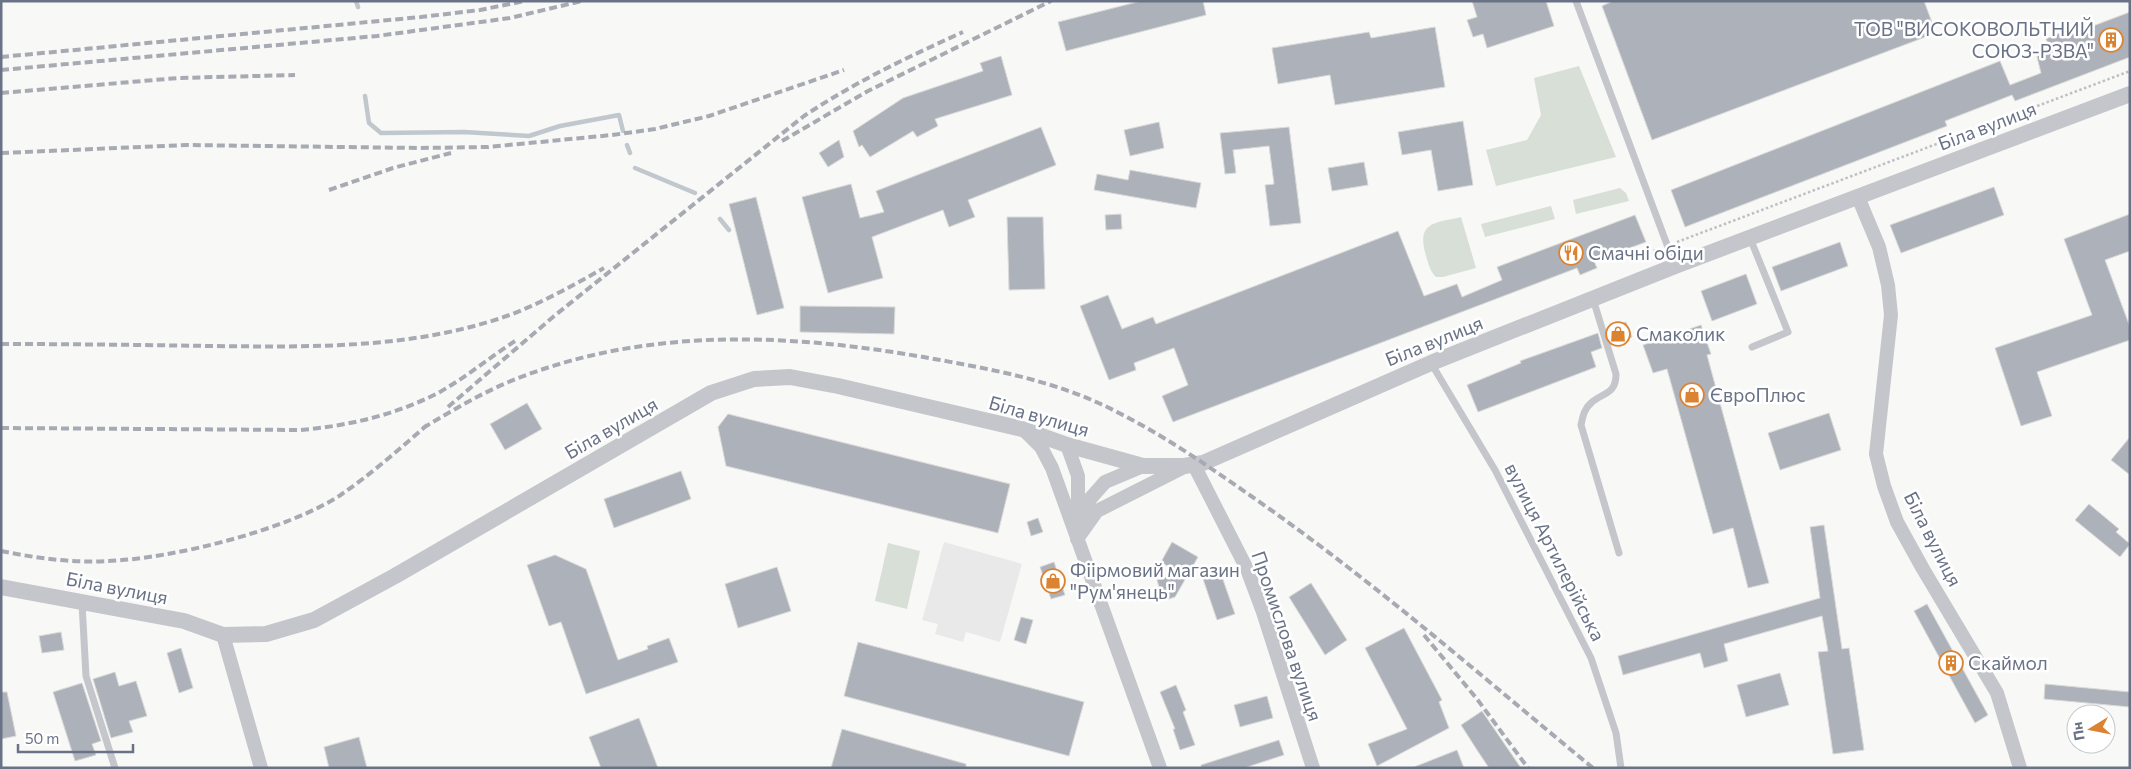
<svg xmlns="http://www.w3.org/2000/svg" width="2131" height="769" viewBox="0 0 2131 769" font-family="Commissioner,sans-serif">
  <rect width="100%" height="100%" fill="#f8f8f6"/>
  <path fill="#e9e9e9" d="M 944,542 L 1022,564 L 1000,642 L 966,632 L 963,642 L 935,634 L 938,624 L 922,620 Z"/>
  <path fill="#d8dfd7" d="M 1579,66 L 1616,157 L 1496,186 L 1486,150 L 1527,140 L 1541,115 L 1534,78 Z
    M 1620,188 L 1626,193 L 1629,201 L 1576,214 L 1573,200 Z
    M 1551,206 L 1555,219 L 1485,237 L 1481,224 Z
    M 1461,217 L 1476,268 L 1443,277 L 1436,277 C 1429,270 1428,262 1425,252 C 1417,221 1437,223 1461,217 Z
    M 888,543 L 920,551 L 907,609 L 875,601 Z"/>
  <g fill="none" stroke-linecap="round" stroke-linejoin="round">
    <path stroke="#c0c7cd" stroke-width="4.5" d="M 356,1 L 358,7
      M 365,96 L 369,123 L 381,133 L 464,132 L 529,136 L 560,126 L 619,115 L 623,131
      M 627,145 L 630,153
      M 635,168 L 695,193
      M 720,219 L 729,230"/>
  </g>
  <path fill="#adb2ba" stroke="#dadad8" d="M 1141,1 L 1203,1 L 1206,15 L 1066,51 L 1058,22 Z
    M 1472,1 L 1546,1 L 1554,26 L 1487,48 L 1483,34 L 1473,37 L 1467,20 L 1477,17 Z
    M 1613,1 L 1924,1 L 1936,33 L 1652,140 L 1602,6 Z
    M 2130,12 L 2130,57 L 2015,101 L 2012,95 L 1945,121 L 1947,126 L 1685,227 L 1671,190 L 2000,61 L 2010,85 L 2041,73 L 2037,57 L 2040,50 L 2049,46 L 2046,39 L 2067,30 L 2069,35 Z
    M 1435,27 L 1445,87 L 1335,105 L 1330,75 L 1278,84 L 1272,48 L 1369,32 L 1371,38 Z
    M 1001,56 L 1012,95 L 935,119 L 938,126 L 917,137 L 913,131 L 870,157 L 862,145 L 859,147 L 853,131 L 903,98 L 983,71 L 980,63 Z
    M 1463,121 L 1473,185 L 1438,191 L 1431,150 L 1402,155 L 1398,132 Z
    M 1159,122 L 1164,148 L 1130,156 L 1124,130 Z
    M 1041,127 L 1056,165 L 968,200 L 975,217 L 949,227 L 943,210 L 872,237 L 883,278 L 828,293 L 802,197 L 851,184 L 860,218 L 884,212 L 876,191 Z
    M 1289,127 L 1301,223 L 1270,226 L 1265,185 L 1274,184 L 1269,146 L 1233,150 L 1236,173 L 1225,174 L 1220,133 Z
    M 839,140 L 844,157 L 828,167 L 819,153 Z
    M 1364,162 L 1368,185 L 1332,191 L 1328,168 Z
    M 1130,170 L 1201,183 L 1196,208 L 1094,190 L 1097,174 L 1128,180 Z
    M 1994,187 L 2004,215 L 1901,253 L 1890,225 Z
    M 756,197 L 784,308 L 757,315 L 729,204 Z
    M 1121,214 L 1122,229 L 1106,230 L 1105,215 Z
    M 2130,214 L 2130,251 L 2105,260 L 2130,327 L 2130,340 L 2037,372 L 2052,416 L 2021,426 L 1995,348 L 2092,315 L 2064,239 Z
    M 1635,215 L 1646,242 L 1594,261 L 1597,268 L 1580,275 L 1577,268 L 1173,422 L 1162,396 L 1188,385 L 1174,348 L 1134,363 L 1136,370 L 1109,380 L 1080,306 L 1108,295 L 1122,329 L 1153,317 L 1156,324 L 1398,231 L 1424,296 L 1457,284 L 1462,297 L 1502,280 L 1497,267 Z
    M 1007,217 L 1043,217 L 1045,289 L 1009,290 Z
    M 1840,242 L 1848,266 L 1781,291 L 1772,267 Z
    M 1746,274 L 1757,304 L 1712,321 L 1701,291 Z
    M 800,306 L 895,307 L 894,334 L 800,332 Z
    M 1626,322 L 1632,337 L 1612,344 L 1608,329 Z
    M 1701,325 L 1711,354 L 1707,355 L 1769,583 L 1748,588 L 1733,528 L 1713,534 L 1667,369 L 1653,373 L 1643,345 Z
    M 1598,333 L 1602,348 L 1591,352 L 1596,367 L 1478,412 L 1467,385 L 1521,363 L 1520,361 Z
    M 527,403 L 542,429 L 505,450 L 490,424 Z
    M 1829,413 L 1841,450 L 1780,470 L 1768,433 Z
    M 728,414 L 1010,484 L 998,533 L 726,466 L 718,427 Z
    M 2130,437 L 2130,475 L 2111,460 Z
    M 681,471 L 691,499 L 614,528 L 604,499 Z
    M 2089,504 L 2119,529 L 2116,532 L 2130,544 L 2120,557 L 2075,520 Z
    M 1038,518 L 1043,532 L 1031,536 L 1027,522 Z
    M 1824,525 L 1842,649 L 1849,648 L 1864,750 L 1833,754 L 1818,652 L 1828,651 L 1822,616 L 1724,644 L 1728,661 L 1704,668 L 1700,653 L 1623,675 L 1618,656 L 1820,598 L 1810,527 Z
    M 1172,542 L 1198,557 L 1175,597 L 1163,601 L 1157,580 L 1179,573 L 1161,562 Z
    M 555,555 L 586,569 L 618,660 L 648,649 L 647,646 L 669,638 L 678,662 L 586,694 L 561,622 L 549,626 L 527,565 Z
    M 1054,562 L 1065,595 L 1051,599 L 1040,567 Z
    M 777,567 L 791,611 L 738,628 L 725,584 Z
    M 1221,574 L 1235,614 L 1217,620 L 1203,579 Z
    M 1311,583 L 1347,640 L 1325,655 L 1289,597 Z
    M 1927,604 L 1988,715 L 1975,723 L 1914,611 Z
    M 1021,617 L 1033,620 L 1026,644 L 1014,640 Z
    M 1404,628 L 1442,700 L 1439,702 L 1449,728 L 1377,766 L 1368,744 L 1407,729 L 1365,648 Z
    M 61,632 L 64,650 L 42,653 L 39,636 Z
    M 858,642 L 1084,702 L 1069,756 L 844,696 Z
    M 181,648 L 193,688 L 179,693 L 167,653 Z
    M 115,672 L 119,686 L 136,681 L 147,716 L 129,721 L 133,732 L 111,738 L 93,679 Z
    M 1780,673 L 1789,705 L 1746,717 L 1737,685 Z
    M 82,683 L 101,741 L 92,744 L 96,755 L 75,761 L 53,692 Z
    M 2045,684 L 2130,692 L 2130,707 L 2044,699 Z
    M 1176,685 L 1186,710 L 1183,712 L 1195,745 L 1180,750 L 1173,729 L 1175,729 L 1160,692 Z
    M 1,692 L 7,692 L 16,736 L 1,739 Z
    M 1267,696 L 1273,718 L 1240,727 L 1234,705 Z
    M 1482,711 L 1521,768 L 1489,768 L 1477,750 L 1461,725 Z
    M 639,718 L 658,768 L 601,768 L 589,737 Z
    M 842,729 L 966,764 L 966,768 L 831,768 Z
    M 359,737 L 367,768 L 329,768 L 324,747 Z
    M 1279,740 L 1284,755 L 1244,768 L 1201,768 L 1201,765 Z
    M 1457,750 L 1464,768 L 1414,768 L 1414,767 Z"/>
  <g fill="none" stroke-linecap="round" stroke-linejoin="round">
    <path stroke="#bebfc2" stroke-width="2.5" stroke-dasharray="2.5 2.5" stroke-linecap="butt" d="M 1677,242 L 2130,71
      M 1644,255 L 1658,249"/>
    <path stroke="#c4c6cb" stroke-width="7" d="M 1576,1 L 1675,266
      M 1750,238 L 1788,332 L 1752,347
      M 1593,299 L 1616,374 C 1616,395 1603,392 1591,403 C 1584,409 1583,416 1581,425 L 1619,553
      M 1431,363 L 1495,470 L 1591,658 L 1616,733 L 1621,768
      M 82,603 L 86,676 L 115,768"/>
    <path stroke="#c4c6cb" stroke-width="14" d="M 1858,197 L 1879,247 L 1888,285 L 1891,315 L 1876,454 L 1884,486 L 1897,522 L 1923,569 L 1997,693 L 2020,768
      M 1023,429 L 1041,447 L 1052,468 L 1160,768
      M 1067,445 L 1078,476 L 1078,523
      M 1194,465 L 1247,569 L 1263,612 L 1313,768
      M 1081,526 L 1090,499 L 1105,482 L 1143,466
      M 1077,539 L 1097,511 L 1184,467
      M 223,635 L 261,768"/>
    <path stroke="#c4c6cb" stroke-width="16" d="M 1,587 L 184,621 L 223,635 L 266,634 L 314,620 L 395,576 L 711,393 L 754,379 L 790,377 L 838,386 L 1022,429 L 1067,445 L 1143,466 L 1184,466 L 1203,463 L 1431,363 L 1675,266 L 2130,94"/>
    <path stroke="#a7aab2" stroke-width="4" stroke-dasharray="8 4" stroke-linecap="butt" d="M 1,57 L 421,17 L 480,10 L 525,1
      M 1,70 L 377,36 L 510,18 L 582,1
      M 1,93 L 178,78 L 295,75
      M 782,141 L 868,91 L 1051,1
      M 1,153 L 187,145 L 420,148 L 488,147 L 612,135 L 655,129 L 709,116 L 844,70
      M 329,190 L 393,168 L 451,153
      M 1,344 C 72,344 143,345 213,346 C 310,347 405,349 498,319 C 535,307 570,287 604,268
      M 448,407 L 553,317 L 804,116 C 855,82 908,57 963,32
      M 1,428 L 300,430 C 348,426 395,415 438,393 C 465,378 489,358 515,341
      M 423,428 C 453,410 483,392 516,379 C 652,325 799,334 940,360 C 1001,371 1062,383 1117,412 C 1165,436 1208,466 1251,496 C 1371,579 1481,676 1593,768
      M 1,551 C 36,558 71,563 107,561 C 171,559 289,530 342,494 C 371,474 401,448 427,425
      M 1424,635 L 1477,699 L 1528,768"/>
  </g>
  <defs>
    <g id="building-ring" transform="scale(1.25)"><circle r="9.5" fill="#fff" stroke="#dc8332" stroke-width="1.5"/><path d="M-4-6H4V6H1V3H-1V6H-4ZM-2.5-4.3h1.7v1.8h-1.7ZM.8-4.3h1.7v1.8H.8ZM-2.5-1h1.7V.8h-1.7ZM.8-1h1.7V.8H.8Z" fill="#dc8332"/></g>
    <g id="restaurant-ring" transform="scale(1.25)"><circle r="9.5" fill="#fff" stroke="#dc8332" stroke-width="1.5"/><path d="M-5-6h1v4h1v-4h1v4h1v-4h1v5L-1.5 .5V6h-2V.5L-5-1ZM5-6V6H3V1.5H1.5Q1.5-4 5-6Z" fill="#dc8332"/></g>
    <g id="shop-ring" transform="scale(1.25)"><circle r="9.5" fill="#fff" stroke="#dc8332" stroke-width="1.5"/><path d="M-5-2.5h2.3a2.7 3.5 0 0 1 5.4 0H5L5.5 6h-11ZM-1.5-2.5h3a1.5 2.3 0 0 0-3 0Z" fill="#dc8332"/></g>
  </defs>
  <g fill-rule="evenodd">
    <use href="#building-ring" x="2111" y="40"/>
    <use href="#restaurant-ring" x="1571" y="253"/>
    <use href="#shop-ring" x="1618" y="334"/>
    <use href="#shop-ring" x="1692" y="395"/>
    <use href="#shop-ring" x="1053" y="581"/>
    <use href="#building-ring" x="1951" y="663"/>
  </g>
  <g text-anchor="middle" stroke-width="5" stroke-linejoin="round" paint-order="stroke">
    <g font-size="19" fill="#697286" stroke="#fff" text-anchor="start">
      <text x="2094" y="36" text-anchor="end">ТОВ "ВИСОКОВОЛЬТНИЙ<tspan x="2094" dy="22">СОЮЗ-РЗВА"</tspan></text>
      <text x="1588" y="260">Смачні обіди</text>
      <text x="1636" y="341">Смаколик</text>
      <text x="1710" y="402">ЄвроПлюс</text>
      <text x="1070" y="577">Фіірмовий магазин<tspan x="1070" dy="22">"Рум'янець"</tspan></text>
      <text x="1968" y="670">Скаймол</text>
    </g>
    <g font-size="19" fill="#697286" stroke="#fff">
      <text transform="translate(1987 126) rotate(-21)" y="7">Біла вулиця</text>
      <text transform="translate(1434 341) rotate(-22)" y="7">Біла вулиця</text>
      <text transform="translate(1039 416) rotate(16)" y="7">Біла вулиця</text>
      <text transform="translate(611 428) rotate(-30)" y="7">Біла вулиця</text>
      <text transform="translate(1933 539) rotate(63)" y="7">Біла вулиця</text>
      <text transform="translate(1555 552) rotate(63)" y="7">вулиця Артилерійська</text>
      <text transform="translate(117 588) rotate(11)" y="7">Біла вулиця</text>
      <text transform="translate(1287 636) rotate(71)" y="7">Промислова вулиця</text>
    </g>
  </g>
  <rect width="2131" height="769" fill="none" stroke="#697286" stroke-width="5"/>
  <g transform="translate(2091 729) rotate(260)"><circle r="24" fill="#ffffff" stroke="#c3c7cf"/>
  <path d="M0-4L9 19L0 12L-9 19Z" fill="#dc8332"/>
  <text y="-8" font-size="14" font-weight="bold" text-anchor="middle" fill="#697286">Пн</text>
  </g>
  <path d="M18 744v8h115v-8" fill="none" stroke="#697286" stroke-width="2.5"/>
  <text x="25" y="744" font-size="15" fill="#697286" stroke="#ffffff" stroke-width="4" paint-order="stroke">50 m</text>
</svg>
